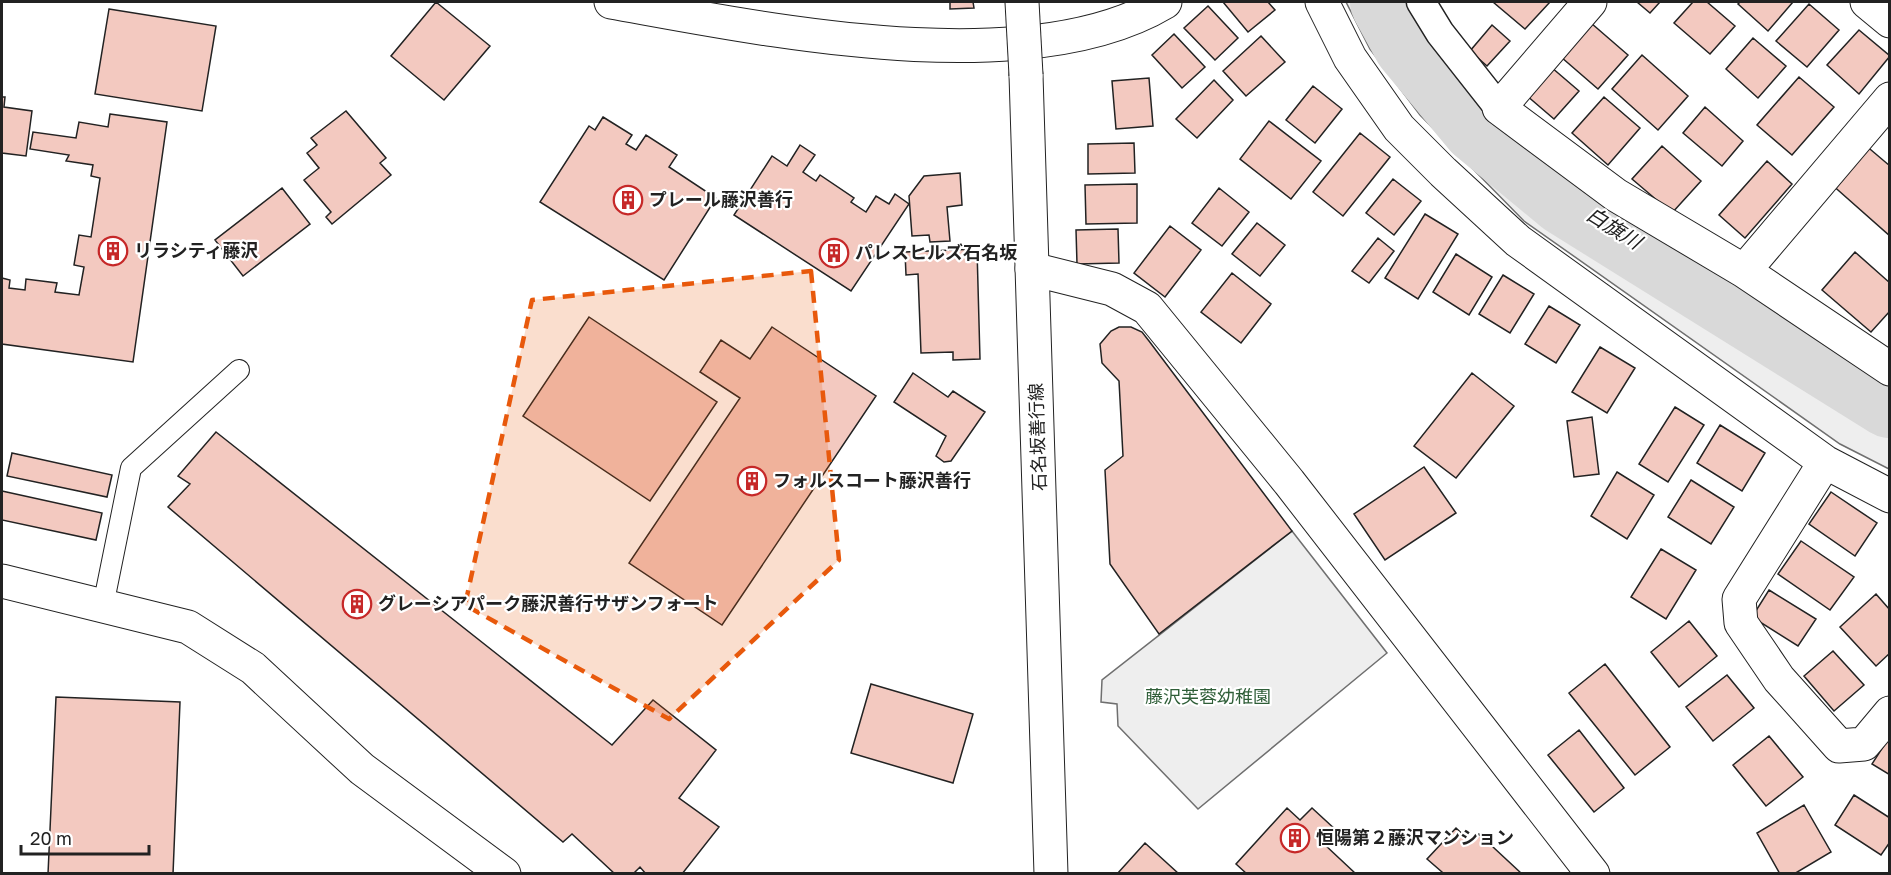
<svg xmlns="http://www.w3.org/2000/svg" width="1891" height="875" viewBox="0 0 1891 875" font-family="'Golos Text','Noto Sans JP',sans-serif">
  <rect width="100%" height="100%" fill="#fff"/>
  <path fill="#eee" stroke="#6f6f6f" stroke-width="1.5" d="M 1346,2 L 1372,2 L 1400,50 L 1468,137 L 1558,211 L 1874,415 L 1889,422 L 1889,469 L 1840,444 L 1524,221 L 1420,115 L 1370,49 Z
    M 1292,531 L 1387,653 L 1198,809 L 1118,726 L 1117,704 L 1101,702 L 1102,680 Z"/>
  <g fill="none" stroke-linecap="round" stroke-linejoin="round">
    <path stroke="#d9d9d9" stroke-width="76" d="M 1388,2 L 1411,44 L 1479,126 L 1566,198 L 1890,400"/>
  </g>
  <path fill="#f3c9c0" stroke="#222" stroke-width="1.5" d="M 436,2 L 490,46 L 444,100 L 391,56 Z
    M 950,2 L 973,2 L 974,8 L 950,9 Z
    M 1223,2 L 1268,2 L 1275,10 L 1248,32 Z
    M 1493,2 L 1550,2 L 1525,29 Z
    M 1637,2 L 1660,2 L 1650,13 Z
    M 1693,2 L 1707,2 L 1735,26 L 1710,54 L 1674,23 Z
    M 1740,2 L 1793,2 L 1768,31 L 1738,4 Z
    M 1809,4 L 1839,30 L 1807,67 L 1776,41 Z
    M 1208,6 L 1238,38 L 1215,60 L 1184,28 Z
    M 109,9 L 216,26 L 202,111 L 95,94 Z
    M 1591,23 L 1628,55 L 1598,89 L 1561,57 Z
    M 1492,25 L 1510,41 L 1487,66 L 1470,51 Z
    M 1859,30 L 1890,56 L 1859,94 L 1827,65 Z
    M 1174,34 L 1205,67 L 1182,88 L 1152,55 Z
    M 1261,36 L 1285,62 L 1246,96 L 1223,71 Z
    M 1753,38 L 1786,66 L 1758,98 L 1726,69 Z
    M 1642,55 L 1688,96 L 1658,130 L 1612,89 Z
    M 1551,67 L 1579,91 L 1554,119 L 1526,95 Z
    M 1799,77 L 1834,107 L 1792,155 L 1757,125 Z
    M 1149,78 L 1153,126 L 1116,129 L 1112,81 Z
    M 1214,80 L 1233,100 L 1197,138 L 1176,119 Z
    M 1313,86 L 1342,109 L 1315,143 L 1286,120 Z
    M 2,97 L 5,97 L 4,107 L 32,111 L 26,156 L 2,153 Z
    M 1604,97 L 1640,128 L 1608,165 L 1572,133 Z
    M 1705,107 L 1743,141 L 1722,166 L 1683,133 Z
    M 346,111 L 386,158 L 380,163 L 391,175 L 332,224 L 326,217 L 331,212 L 304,180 L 319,168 L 307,153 L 317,145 L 311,138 Z
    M 110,114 L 167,122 L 133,362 L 2,344 L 2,278 L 10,280 L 9,288 L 25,290 L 26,279 L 57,283 L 55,292 L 79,295 L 84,267 L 74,265 L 79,235 L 91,237 L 100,178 L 91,176 L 93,165 L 66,161 L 69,155 L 30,149 L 33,132 L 76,138 L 79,122 L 108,127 Z
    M 603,117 L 632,135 L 626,144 L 636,150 L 646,135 L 677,155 L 669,167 L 716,198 L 664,280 L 540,202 L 589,126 L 595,130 Z
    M 1269,121 L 1321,161 L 1291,199 L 1240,159 Z
    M 1360,133 L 1390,157 L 1343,216 L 1313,192 Z
    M 1134,143 L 1135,173 L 1088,174 L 1088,144 Z
    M 1864,144 L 1890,166 L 1890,236 L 1830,183 Z
    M 800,145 L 815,155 L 803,172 L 816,181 L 820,175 L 854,198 L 851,202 L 866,212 L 876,196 L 889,204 L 895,194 L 909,204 L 851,291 L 734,215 L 772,156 L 787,166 Z
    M 1662,146 L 1701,181 L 1672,213 L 1632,179 Z
    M 1767,161 L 1792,184 L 1745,238 L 1719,215 Z
    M 960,173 L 962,205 L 947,207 L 950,241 L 930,242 L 929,235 L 912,236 L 909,196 L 924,176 Z
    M 1393,179 L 1421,201 L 1394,235 L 1366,213 Z
    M 1137,184 L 1137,223 L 1086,224 L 1085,185 Z
    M 282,188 L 310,224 L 243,276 L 215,240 Z
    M 1219,188 L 1249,212 L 1222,246 L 1192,223 Z
    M 1425,214 L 1458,234 L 1418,299 L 1385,278 Z
    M 1257,223 L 1285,245 L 1260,276 L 1232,254 Z
    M 1170,226 L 1201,250 L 1165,297 L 1134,273 Z
    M 1118,229 L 1119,263 L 1077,264 L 1076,230 Z
    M 1378,238 L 1394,251 L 1369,283 L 1352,271 Z
    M 977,249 L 980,359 L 953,360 L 953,352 L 921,353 L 918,274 L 906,275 L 905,252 Z
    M 1855,252 L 1890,283 L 1890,311 L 1871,332 L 1822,290 Z
    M 1456,254 L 1492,277 L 1469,315 L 1433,292 Z
    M 1232,273 L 1271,304 L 1241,343 L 1201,312 Z
    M 1503,275 L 1534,294 L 1510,333 L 1479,314 Z
    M 1549,306 L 1580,325 L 1556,363 L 1525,344 Z
    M 589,317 L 717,402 L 650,501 L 523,416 Z
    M 772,327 L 876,396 L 722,625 L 629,563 L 740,398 L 700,372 L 721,340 L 750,359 Z
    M 1119,327 L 1131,327 L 1142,332 L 1149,341 L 1292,531 L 1159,634 L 1110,564 L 1105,470 L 1123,456 L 1119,381 L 1102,363 L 1100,344 L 1111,331 Z
    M 1600,347 L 1635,368 L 1607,413 L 1572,392 Z
    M 913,373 L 948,397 L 953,391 L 985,412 L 951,461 L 944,462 L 936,456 L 946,436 L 894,402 Z
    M 1472,373 L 1514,406 L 1456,478 L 1414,446 Z
    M 1675,407 L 1704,425 L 1668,482 L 1639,464 Z
    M 1592,417 L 1599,474 L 1574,477 L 1567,421 Z
    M 1720,425 L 1765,453 L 1742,491 L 1697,463 Z
    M 216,432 L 612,745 L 653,700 L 716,750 L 679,798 L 719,827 L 682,874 L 646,874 L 640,867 L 633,874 L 615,874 L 572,834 L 563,842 L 168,507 L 190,484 L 178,476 Z
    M 12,453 L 112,475 L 107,497 L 7,476 Z
    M 1424,467 L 1456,513 L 1385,560 L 1354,514 Z
    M 1617,472 L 1654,495 L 1627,539 L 1591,516 Z
    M 1691,480 L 1734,507 L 1711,544 L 1668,517 Z
    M 2,491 L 102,513 L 96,540 L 2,520 Z
    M 1831,492 L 1877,523 L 1855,556 L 1809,524 Z
    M 1801,541 L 1854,577 L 1830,610 L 1778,574 Z
    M 1661,549 L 1696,570 L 1666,619 L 1631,597 Z
    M 1769,590 L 1816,619 L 1798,646 L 1752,617 Z
    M 1876,594 L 1890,610 L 1890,653 L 1876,666 L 1840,627 Z
    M 1689,621 L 1717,656 L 1679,687 L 1651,652 Z
    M 1833,651 L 1864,685 L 1834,711 L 1804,676 Z
    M 1605,664 L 1670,747 L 1635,775 L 1569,693 Z
    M 1727,675 L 1754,708 L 1713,741 L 1686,707 Z
    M 871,684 L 973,714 L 953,783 L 851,753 Z
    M 56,697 L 180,702 L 173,874 L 48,874 Z
    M 1579,730 L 1624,788 L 1594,812 L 1548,755 Z
    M 1769,736 L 1803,777 L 1766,806 L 1733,765 Z
    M 1890,736 L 1890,775 L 1872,764 Z
    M 1854,795 L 1890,818 L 1890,842 L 1881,855 L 1835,825 Z
    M 1804,805 L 1831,852 L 1794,874 L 1780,874 L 1757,833 Z
    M 1287,808 L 1300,820 L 1312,808 L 1337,831 L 1324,844 L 1356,874 L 1247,874 L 1236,864 Z
    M 1456,828 L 1471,842 L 1479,834 L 1522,874 L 1440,874 L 1442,872 L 1427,859 Z
    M 1145,843 L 1179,874 L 1117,874 Z"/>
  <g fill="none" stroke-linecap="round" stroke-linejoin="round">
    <g stroke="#222" stroke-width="22">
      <path id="service" d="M 103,606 L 131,468 L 239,370"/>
    </g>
    <g stroke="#222" stroke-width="31">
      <path id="pedestrian" d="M 1421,2 L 1440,33 L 1499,108"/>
    </g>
    <g stroke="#222" stroke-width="35">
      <path id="minor" d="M 1322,2 L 1350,58 L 1399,128 L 1443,172 L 1518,241 L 1825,462 L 1890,496
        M 1590,2 L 1499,108 L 1616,195 L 1744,271 L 1890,369
        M 1867,2 L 1890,21
        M 1032,269 L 1112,289 L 1147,308 L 1289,482 L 1593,874
        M 1744,271 L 1890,99
        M 1825,462 L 1739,599 L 1741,623 L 1779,679 L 1839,746 L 1864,744 L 1890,713"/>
    </g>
    <g stroke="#222" stroke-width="35">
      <path id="tertiary" d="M 611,2 C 763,29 1027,85 1165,2
        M 1026,75 L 1051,874
        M 2,581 L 188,627 L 253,668 L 362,769 L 504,874"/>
    </g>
    <use href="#service" stroke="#fff" stroke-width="20"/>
    <use href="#pedestrian" stroke="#fff" stroke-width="28"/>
    <use href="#minor" stroke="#fff" stroke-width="33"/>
    <use href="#tertiary" stroke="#fff" stroke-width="33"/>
    <g stroke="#222" stroke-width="35" stroke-linecap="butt">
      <path id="tertiary-bridge" d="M 1022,2 L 1026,75"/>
    </g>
    <use href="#tertiary-bridge" stroke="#fff" stroke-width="33"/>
  </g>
  <path fill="#e8590c" fill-opacity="0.2" stroke="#e8590c" stroke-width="4.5" stroke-dasharray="12 8" stroke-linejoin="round" d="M 811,271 L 839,560 L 669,719 L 465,605 L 532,300 Z"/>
  <defs>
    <g id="building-ring" transform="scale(1.5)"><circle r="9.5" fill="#fff" stroke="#c62828" stroke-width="1.5"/><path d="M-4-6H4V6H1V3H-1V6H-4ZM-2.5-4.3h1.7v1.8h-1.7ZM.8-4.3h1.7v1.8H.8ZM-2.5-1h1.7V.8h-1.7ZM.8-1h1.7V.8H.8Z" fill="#c62828"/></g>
  </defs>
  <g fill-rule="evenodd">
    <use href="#building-ring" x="628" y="200"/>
    <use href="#building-ring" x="113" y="251"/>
    <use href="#building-ring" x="834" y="253"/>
    <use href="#building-ring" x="752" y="481"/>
    <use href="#building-ring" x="357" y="604"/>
    <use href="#building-ring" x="1295" y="838"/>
  </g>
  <g text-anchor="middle" stroke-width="4.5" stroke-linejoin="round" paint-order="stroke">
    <g font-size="18" font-weight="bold" fill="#222" stroke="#fff" text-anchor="start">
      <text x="649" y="206">プレール藤沢善行</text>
      <text x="134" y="257">リラシティ藤沢</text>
      <text x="855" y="259">パレスヒルズ石名坂</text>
      <text x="773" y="487">フォルスコート藤沢善行</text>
      <text x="378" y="610">グレーシアパーク藤沢善行サザンフォート</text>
      <text x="1316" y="844">恒陽第２藤沢マンション</text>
    </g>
    <g font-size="18" fill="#222" stroke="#fff">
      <text transform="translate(1038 437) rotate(-92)" y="6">石名坂善行線</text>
    </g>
    <g font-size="18" fill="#2f5e38" stroke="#fff">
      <text x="1208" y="703">藤沢芙蓉幼稚園</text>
    </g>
    <g font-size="20" font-style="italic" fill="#222" stroke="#fff">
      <text transform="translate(1614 228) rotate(32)" y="7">白旗川</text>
    </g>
  </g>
  <rect width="1891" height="875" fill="none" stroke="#222222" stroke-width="6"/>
  <path d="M21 845v9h128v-9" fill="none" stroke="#222222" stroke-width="3"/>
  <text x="30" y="845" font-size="18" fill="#222222" stroke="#ffffff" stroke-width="4.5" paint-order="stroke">20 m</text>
</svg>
